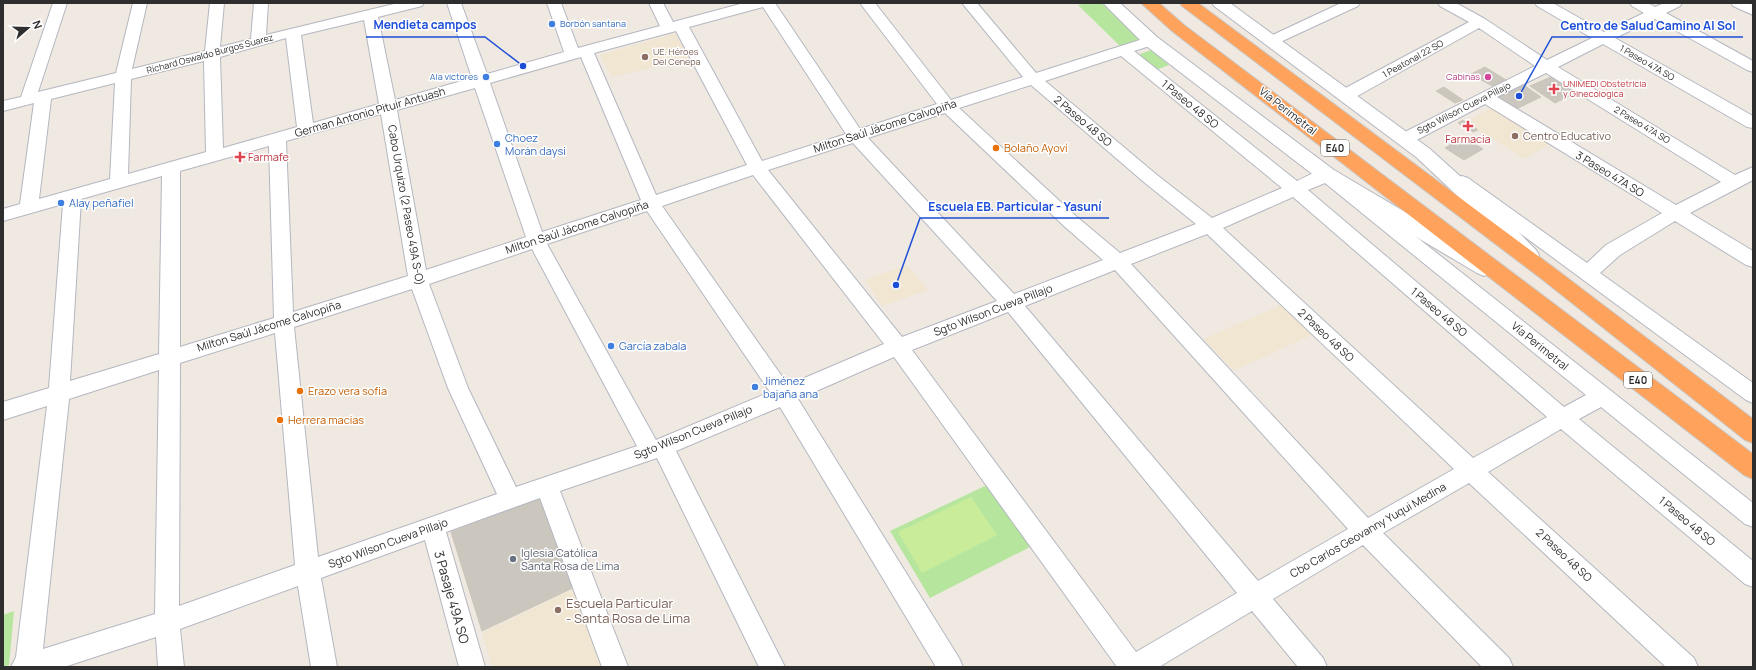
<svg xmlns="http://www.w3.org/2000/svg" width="1756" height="670" viewBox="0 0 1756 670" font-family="Manrope,sans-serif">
  <rect width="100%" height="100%" fill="#efe9e1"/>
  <path fill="#f0e6d1" d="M 675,33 L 689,59 L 612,77 L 600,55 Z
    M 1493,107 L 1552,143 L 1524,159 L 1466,122 Z
    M 907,265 L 928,290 L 882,306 L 865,280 Z
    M 1284,304 L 1314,334 L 1233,371 L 1204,339 Z
    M 578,587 L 606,667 L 492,667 L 482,633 Z"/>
  <path fill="#b6e59e" d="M 1087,3 L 1101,3 L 1140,40 L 1120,46 L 1078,5 Z
    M 1151,50 L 1169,65 L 1153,71 L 1135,56 Z
    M 987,485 L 1030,547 L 930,598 L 890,531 Z
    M 14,611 L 9,665 L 3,667 L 3,615 Z"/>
  <path fill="#c9ec9a" d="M 971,497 L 997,535 L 922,573 L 898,532 Z"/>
  <path fill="#cbc7bf" stroke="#cbc5ba" d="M 1485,67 L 1506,80 L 1492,86 L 1471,74 Z
    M 1553,76 L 1578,92 L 1555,103 L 1530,86 Z
    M 1522,84 L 1541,97 L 1516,109 L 1497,96 Z
    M 1444,87 L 1463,100 L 1455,103 L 1436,91 Z
    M 1463,120 L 1478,130 L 1473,132 L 1458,123 Z
    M 1463,137 L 1483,149 L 1464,160 L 1445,148 Z
    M 545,497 L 577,586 L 482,631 L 451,532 Z"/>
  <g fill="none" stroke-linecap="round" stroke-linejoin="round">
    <g stroke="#b4b7c1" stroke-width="2">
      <path id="street" d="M 53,3 L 67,3 L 38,92 L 116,73 L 133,3 L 147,3 L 132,69 L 205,51 L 210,3 L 224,3 L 220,47 L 251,39 L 254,3 L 268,3 L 266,35 L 398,3 L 424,3 L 422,6 L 378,17 L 395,100 L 472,78 L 447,3 L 461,3 L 487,74 L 564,52 L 547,3 L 561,3 L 578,48 L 660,26 L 649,3 L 663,3 L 673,22 L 744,3 L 775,3 L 860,129 L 937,104 L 860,3 L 875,3 L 951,100 L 1023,77 L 962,3 L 977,3 L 1036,73 L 1146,38 L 1151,36 L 1156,38 L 1159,41 L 1156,44 L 1134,51 L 1297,181 C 1308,176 1321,167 1333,171 L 1753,503 L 1753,527 L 1745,524 L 1601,407 L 1579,419 L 1753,561 L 1753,587 L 1745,584 L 1561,429 L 1488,472 L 1694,658 L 1698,667 L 1666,667 L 1469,483 L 1383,533 L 1509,658 L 1513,667 L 1482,667 L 1363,545 L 1273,599 L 1323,658 L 1327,667 L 1298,667 L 1252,611 L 1159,667 L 1117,667 L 894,357 L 798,399 L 959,658 L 963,667 L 936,667 L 780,407 L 676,451 L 785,667 L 759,667 L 657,458 L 560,491 L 628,667 L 602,667 L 540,498 L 446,532 L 485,667 L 459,667 L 425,540 L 321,578 L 337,667 L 311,667 L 298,586 L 180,629 L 184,667 L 158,667 L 156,637 L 64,667 L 11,667 L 16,657 L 47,406 L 3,420 L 3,402 L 49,388 L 63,204 L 3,221 L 3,209 L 20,204 L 34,103 L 3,111 L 3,101 L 21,97 ZM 763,7 L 846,134 L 762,161 L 689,27 ZM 364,20 L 379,104 L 313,123 L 301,35 ZM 676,31 L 747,165 L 656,195 L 594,53 ZM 286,38 L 297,127 L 223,148 L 220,57 ZM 1121,56 L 1282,188 L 1212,218 L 1157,175 L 1045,81 ZM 581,57 L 641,200 L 542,232 L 490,83 ZM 204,61 L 206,152 L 128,174 L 131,79 ZM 115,83 L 110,179 L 39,199 L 51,99 ZM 1031,85 L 1145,183 L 1196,224 L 1120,253 L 1077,217 L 959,108 ZM 475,88 L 526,237 L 426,270 L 397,110 ZM 945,113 L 1065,227 L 1103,260 L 1014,294 L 868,138 ZM 381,114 L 408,276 L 293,312 L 286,141 ZM 853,143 L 997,301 L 902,337 L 768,170 ZM 269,146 L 274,318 L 180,347 L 180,171 ZM 753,175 L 884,344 L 788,385 L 662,206 ZM 162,176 L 159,354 L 70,381 L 81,199 ZM 1325,183 L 1586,395 L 1564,407 L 1308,190 ZM 1293,197 L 1547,417 L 1473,458 L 1223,228 ZM 647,211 L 770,392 L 656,440 L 547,244 ZM 1207,234 L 1454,469 L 1368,518 L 1131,264 ZM 532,249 L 637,446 L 516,487 L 468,388 L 429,284 ZM 1115,270 L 1348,529 L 1258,581 L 1025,306 ZM 412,289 L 448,388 L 497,494 L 318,557 L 294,327 ZM 1008,312 L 1237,593 L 1136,652 L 912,350 ZM 275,333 L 295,565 L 179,606 L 180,363 ZM 159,370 L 155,614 L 43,649 L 69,399 Z
        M 1341,3 L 1360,3 L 1358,6 L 1276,44 L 1271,46 L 1266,44 L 1263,41 L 1266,38 Z
        M 1438,3 L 1456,3 L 1485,19 L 1547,60 L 1592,38 L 1537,6 L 1535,3 L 1553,3 L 1604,32 L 1644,13 L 1632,6 L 1630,3 L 1648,3 L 1655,7 L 1664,3 L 1682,3 L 1680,6 L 1666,13 L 1753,61 L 1753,72 L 1747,70 L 1655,19 L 1615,38 L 1753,116 L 1753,128 L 1747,127 L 1603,44 L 1558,67 L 1735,175 L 1753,167 L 1753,180 L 1690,213 L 1753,251 L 1753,267 L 1746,265 L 1675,221 L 1620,255 L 1600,273 L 1753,383 L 1753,403 L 1746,400 L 1456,186 L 1453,182 L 1456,178 L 1462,176 L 1468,178 L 1587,263 L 1606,245 L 1662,213 L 1485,104 L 1411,143 L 1405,144 L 1399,143 L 1397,139 L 1399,135 L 1535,66 L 1479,28 L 1352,99 L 1346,100 L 1340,99 L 1338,95 L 1340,91 L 1469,22 L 1440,6 ZM 1546,73 L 1721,182 L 1676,205 L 1497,97 Z
        M 1731,3 L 1749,3 L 1753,5 L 1753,15 L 1733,6 Z"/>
    </g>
    <g stroke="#b4b7c1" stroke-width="2">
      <path id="secondary" d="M 1103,3 L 1120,3 L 1157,37 L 1334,170 L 1491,263 L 1494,268 L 1491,273 L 1484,276 L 1477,273 L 1320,180 L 1145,45 Z
        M 1212,3 L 1230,3 L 1430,149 L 1492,205 L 1536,250 L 1539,255 L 1536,260 L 1529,262 L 1522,260 L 1478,215 L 1416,157 L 1214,6 Z"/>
    </g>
    <g stroke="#c9c9c9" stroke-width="2">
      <path id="highway" d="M 1141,3 L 1159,3 L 1184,25 L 1753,454 L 1753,479 L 1744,475 L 1172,31 Z
        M 1180,3 L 1198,3 L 1557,270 L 1753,419 L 1753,443 L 1745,440 L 1543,280 L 1182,6 Z"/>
    </g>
    <use href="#street" fill="#fff" fill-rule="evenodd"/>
    <use href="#secondary" fill="#fff" fill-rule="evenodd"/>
    <use href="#highway" fill="#ffa35c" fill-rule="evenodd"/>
  </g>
  <g fill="#3f7fe0" stroke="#fff" stroke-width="1.5">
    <circle cx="552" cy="24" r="4"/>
    <circle cx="486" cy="77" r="4"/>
    <circle cx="497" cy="144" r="4"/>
    <circle cx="61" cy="203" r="4"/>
    <circle cx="611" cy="346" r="4"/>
    <circle cx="755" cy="387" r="4"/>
  </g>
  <g fill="#8d6e63" stroke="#fff" stroke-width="1.5">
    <circle cx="645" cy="57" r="4"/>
    <circle cx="1515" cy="136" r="4"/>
    <circle cx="558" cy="610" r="4"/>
  </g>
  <circle fill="#d1479c" stroke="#fff" stroke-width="1.5" cx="1488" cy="77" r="4"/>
  <g fill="#e0444e" stroke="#fff" stroke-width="1.5">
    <path d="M1552 83h4v4h4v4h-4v4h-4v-4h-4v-4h4z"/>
    <path d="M1466 120h4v4h4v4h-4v4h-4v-4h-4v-4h4z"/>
    <path d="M238 151h4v4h4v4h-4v4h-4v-4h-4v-4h4z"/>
  </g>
  <g fill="#e8710a" stroke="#fff" stroke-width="1.5">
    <circle cx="996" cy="148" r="4"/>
    <circle cx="300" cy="391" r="4"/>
    <circle cx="280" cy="420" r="4"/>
  </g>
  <circle fill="#6b7280" stroke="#fff" stroke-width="1.5" cx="513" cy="559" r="4"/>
  <g text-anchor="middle" stroke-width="3" stroke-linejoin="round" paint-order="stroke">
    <g font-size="9" fill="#366cbe" stroke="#fff" text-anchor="start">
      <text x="560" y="27">Borbón santana</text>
      <text x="478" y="80" text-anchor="end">Ala victores</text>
    </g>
    <g font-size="9" fill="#785e54" stroke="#fff" text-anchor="start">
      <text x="653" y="55">UE. Héroes<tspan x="653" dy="10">Del Cenepa</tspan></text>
    </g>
    <g font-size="9" fill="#2e2e2e" stroke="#fff">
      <text transform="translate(210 54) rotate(-15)" y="3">Richard Oswaldo Burgos Suarez</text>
      <text transform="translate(1413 59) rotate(-29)" y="3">1 Peatonal 22 SO</text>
      <text transform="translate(1647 63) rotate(30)" y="3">1 Paseo 47A SO</text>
      <text transform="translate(1464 108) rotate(-27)" y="3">Sgto Wilson Cueva Pillajo</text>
      <text transform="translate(1642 125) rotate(31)" y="3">2 Paseo 47A SO</text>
    </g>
    <g font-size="9" fill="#b23c85" stroke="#fff" text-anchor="end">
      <text x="1480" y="80">Cabinas</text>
    </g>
    <g font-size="9" fill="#be3a42" stroke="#fff" text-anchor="start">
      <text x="1563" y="87">UNIMEDI Obstetricia<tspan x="1563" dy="10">y Ginecologica</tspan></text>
    </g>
    <g fill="#fff" stroke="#6d6d6d" stroke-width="1">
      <rect x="1321" y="140" width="28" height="16" rx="3"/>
      <rect x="1624" y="372" width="28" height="16" rx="3"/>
    </g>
    <g font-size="10" font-weight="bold" fill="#2e2e2e">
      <text x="1335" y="152">E40</text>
      <text x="1638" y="384">E40</text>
    </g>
    <g font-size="11" fill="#2e2e2e" stroke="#fff">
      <text transform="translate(1190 104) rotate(39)" y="4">1 Paseo 48 SO</text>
      <text transform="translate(1288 111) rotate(38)" y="4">Vía Perimetral</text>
      <text transform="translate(370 112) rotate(-16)" y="4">German Antonio Pituir Antuash</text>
      <text transform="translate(1083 121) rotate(40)" y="4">2 Paseo 48 SO</text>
      <text transform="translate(885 126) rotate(-18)" y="4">Milton Saúl Jácome Calvopiña</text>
      <text transform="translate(1610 174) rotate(31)" y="4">3 Paseo 47A SO</text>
      <text transform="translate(406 205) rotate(80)" y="4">Cabo Urquizo (2 Paseo 49A S-O)</text>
      <text transform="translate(577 227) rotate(-18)" y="4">Milton Saúl Jácome Calvopiña</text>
      <text transform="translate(993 310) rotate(-21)" y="4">Sgto Wilson Cueva Pillajo</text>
      <text transform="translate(1439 312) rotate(40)" y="4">1 Paseo 48 SO</text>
      <text transform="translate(269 326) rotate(-17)" y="4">Milton Saúl Jácome Calvopiña</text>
      <text transform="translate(1326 335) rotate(43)" y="4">2 Paseo 48 SO</text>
      <text transform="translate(1540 346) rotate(39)" y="4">Vía Perimetral</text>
      <text transform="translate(693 432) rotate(-22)" y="4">Sgto Wilson Cueva Pillajo</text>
      <text transform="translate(1687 521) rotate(40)" y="4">1 Paseo 48 SO</text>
      <text transform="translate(1368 530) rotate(-30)" y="4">Cbo Carlos Geovanny Yuqui Medina</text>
      <text transform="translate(388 543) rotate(-20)" y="4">Sgto Wilson Cueva Pillajo</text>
      <text transform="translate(1564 555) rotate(43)" y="4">2 Paseo 48 SO</text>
    </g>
    <g font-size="11" fill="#785e54" stroke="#fff" text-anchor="start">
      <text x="1523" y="140">Centro Educativo</text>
    </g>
    <g font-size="11" fill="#366cbe" stroke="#fff" text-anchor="start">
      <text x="505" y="142">Choez<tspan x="505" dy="13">Morán daysi</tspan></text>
      <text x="69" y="207">Alay peñafiel</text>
      <text x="619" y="350">García zabala</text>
      <text x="763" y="385">Jiménez<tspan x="763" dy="13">bajaña ana</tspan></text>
    </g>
    <g font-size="11" fill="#be3a42" stroke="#fff">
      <text x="1468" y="143">Farmacia</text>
      <text x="248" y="161" text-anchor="start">Farmafe</text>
    </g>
    <g font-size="11" fill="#c56008" stroke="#fff" text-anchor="start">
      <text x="1004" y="152">Bolaño Ayoví</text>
      <text x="308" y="395">Erazo vera sofia</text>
      <text x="288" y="424">Herrera macias</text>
    </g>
    <g font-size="11" fill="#5b616d" stroke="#fff" text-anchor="start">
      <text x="521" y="557">Iglesia Católica<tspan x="521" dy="13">Santa Rosa de Lima</tspan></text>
    </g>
    <g font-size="13" fill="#2e2e2e" stroke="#fff">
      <text transform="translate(452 597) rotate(74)" y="5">3 Pasaje 49A SO</text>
    </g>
    <g font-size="13" fill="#785e54" stroke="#fff" text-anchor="start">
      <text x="566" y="608">Escuela Particular<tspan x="566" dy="15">- Santa Rosa de Lima</tspan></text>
    </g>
  </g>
  <path fill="none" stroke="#1d4ed8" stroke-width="1.5" d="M523 66L485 37H366M1519 96L1552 37H1743M896 285L920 218H1109"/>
  <g fill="#1d4ed8" stroke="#fff" stroke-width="1.5">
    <circle cx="523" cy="66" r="4"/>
    <circle cx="1519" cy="96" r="4"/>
    <circle cx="896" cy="285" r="4"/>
  </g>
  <g font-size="12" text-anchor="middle" font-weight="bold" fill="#1d4ed8" stroke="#fff" stroke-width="3" stroke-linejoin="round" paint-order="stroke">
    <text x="425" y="29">Mendieta campos</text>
    <text x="1648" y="30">Centro de Salud Camino Al Sol</text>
    <text x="1015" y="211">Escuela EB. Particular - Yasuní</text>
  </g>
  <rect width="1756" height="670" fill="none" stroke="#2e2e2e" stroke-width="8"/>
  <g transform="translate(28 28) rotate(70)" stroke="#ffffff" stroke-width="3" paint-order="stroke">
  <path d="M0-3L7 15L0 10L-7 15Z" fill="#2e2e2e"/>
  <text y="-6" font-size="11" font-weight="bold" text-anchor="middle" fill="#2e2e2e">N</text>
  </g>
</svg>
